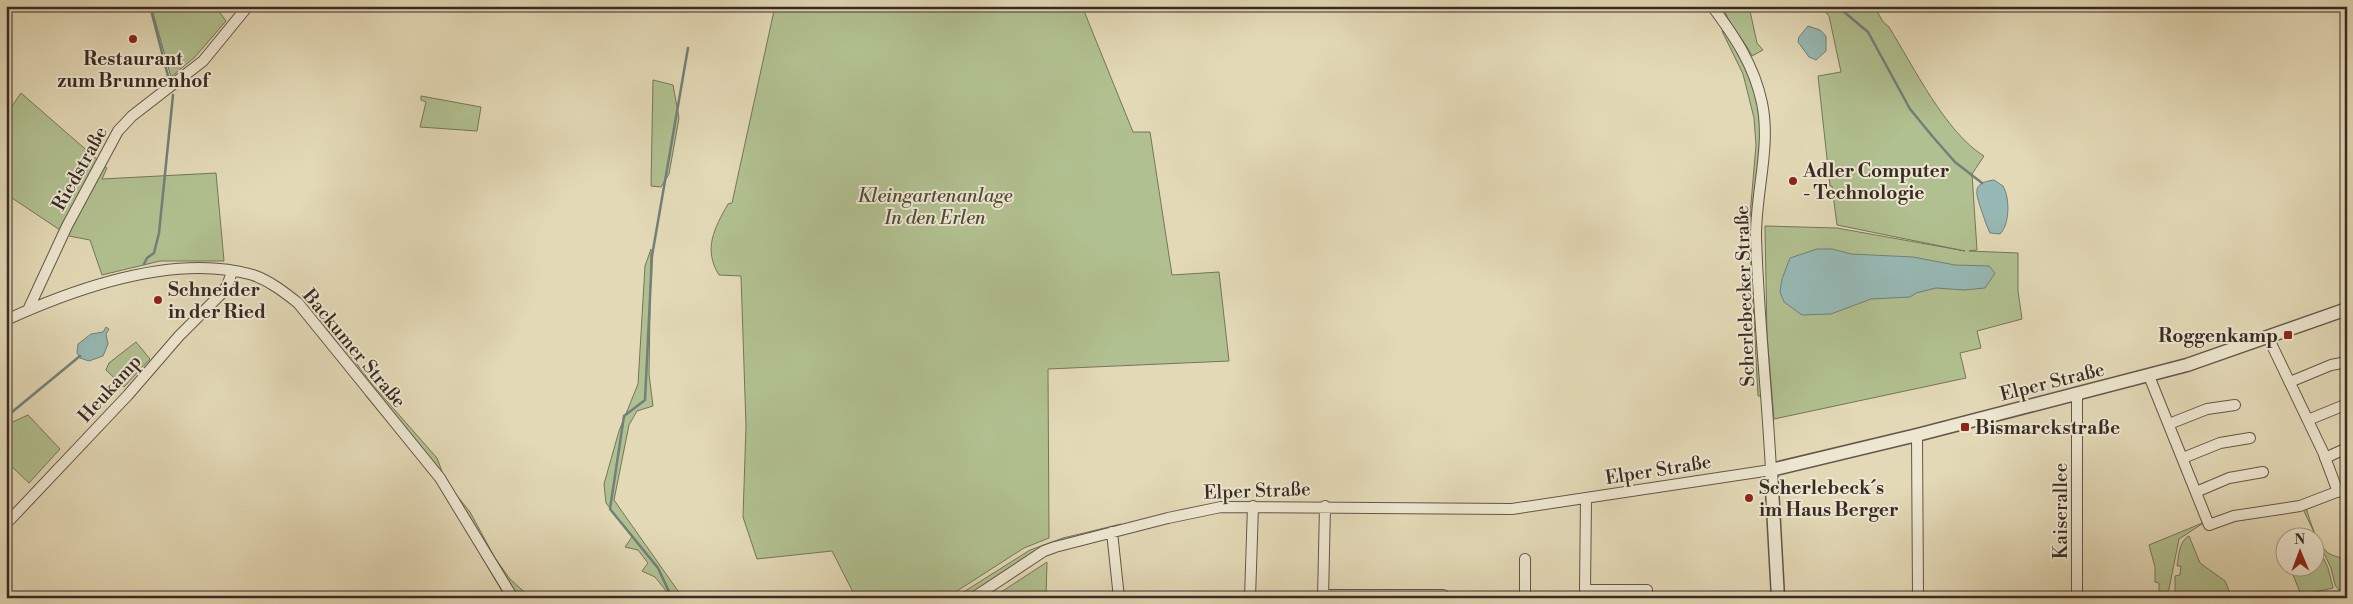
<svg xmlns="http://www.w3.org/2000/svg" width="2353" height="604" viewBox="0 0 2353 604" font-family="'Libre Bodoni',serif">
  <rect width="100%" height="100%" fill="#e3d9b6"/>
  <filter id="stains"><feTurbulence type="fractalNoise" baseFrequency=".004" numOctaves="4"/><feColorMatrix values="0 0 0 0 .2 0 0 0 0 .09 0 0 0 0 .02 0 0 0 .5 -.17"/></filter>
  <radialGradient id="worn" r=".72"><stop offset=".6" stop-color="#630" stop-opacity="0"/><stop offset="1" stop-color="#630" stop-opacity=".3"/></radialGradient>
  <path fill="#b1c090" stroke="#74765a" d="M 151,6 L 215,6 L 226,21 L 195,57 L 171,77 Z
    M 775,6 L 1082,6 L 1133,132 L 1150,132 L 1172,275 L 1219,272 L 1229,361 L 1048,369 L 1049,538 L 1024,548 L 946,598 L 856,598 L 832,551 L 757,559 L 743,517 L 746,426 L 741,276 L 719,275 C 703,249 714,229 728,204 L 732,203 Z
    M 1723,6 L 1753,6 L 1756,10 L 1750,11 L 1757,43 L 1763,50 L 1752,56 C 1744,39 1727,23 1723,6 Z
    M 1820,6 L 1874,6 L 1883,22 L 1889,27 C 1913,66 1946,133 1984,156 L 1972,174 L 1977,250 L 1969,251 L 2018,253 L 2018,291 L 2022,319 L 1977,331 L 1981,348 L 1960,353 L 1966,378 L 1774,419 L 1767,335 L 1765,226 L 1837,228 L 1965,251 L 1837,225 L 1832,186 L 1830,186 L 1818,76 L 1841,72 L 1829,16 Z
    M 1722,31 L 1726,31 L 1750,75 L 1760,111 L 1760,141 L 1753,220 L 1763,396 L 1758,396 L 1749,227 L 1756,145 L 1754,118 L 1743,74 Z
    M 653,80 L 673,85 L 679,118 L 669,174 L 661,187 L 651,186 Z
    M 21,93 L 107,168 L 102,179 L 216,173 L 224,261 L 160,261 L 102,275 L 90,240 L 69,236 L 6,194 L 6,115 Z
    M 421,96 L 481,107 L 477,131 L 420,127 L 426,102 L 421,100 Z
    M 651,249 L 649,374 L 653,406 L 637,411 L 629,425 L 614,500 L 683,598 L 672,598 L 655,577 L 642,571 L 648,563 L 638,550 L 625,547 L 632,537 L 606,503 L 604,484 L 619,431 L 638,384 L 645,266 Z
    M 321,315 L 371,383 L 437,458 L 446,482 L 470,512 L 495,558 L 510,579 L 531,598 L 506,598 L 439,484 L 366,396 L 366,382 L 319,318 Z
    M 136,342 L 150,359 L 124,387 L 106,370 L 109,363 Z
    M 28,415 L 60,449 L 29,483 L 6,461 L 6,425 Z
    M 2306,507 C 2310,521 2316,543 2328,553 C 2334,557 2341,557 2347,560 L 2347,589 L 2339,590 L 2335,585 L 2331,568 L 2303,509 Z
    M 2205,522 L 2179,539 L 2169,589 L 2166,594 L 2159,595 L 2159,583 L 2155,582 L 2155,567 L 2149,545 Z
    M 1121,524 L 1120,526 L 1053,544 L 967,598 L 954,598 L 1030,550 L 1063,538 Z
    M 2189,536 L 2200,563 L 2225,581 L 2232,598 L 2180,598 L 2175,593 L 2175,576 L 2180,575 L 2181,566 L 2177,566 C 2179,555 2179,541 2189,536 Z
    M 2316,542 L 2328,568 L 2333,588 L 2301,595 L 2290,567 L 2316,566 Z
    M 1047,562 L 1046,598 L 992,598 Z"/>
  <path fill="#97b9b5" stroke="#71807b" d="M 1808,26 L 1820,30 L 1826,36 L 1826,51 L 1816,60 L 1809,57 L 1798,42 L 1799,37 Z
    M 1994,180 L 2003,186 C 2010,198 2010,224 2000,234 L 1990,233 C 1986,225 1984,217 1981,209 C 1976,193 1971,183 1994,180 Z
    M 1817,249 L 1832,249 L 1851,254 L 1913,257 L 1955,265 L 1989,266 L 1995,273 L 1985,288 L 1964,290 L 1936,288 L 1916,293 L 1910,297 L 1871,299 L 1831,314 L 1802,315 L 1784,302 L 1780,292 L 1782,279 L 1790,258 Z
    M 106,327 L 109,329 L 106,334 L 108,344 L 103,356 L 89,361 L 80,358 L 77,353 L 78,344 L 91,334 L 103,332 Z"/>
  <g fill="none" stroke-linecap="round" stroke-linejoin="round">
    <path stroke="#71807b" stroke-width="2.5" d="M 150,6 L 169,80
      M 1837,6 L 1868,32 L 1910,109 L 1933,137 L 1955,162 L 1982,183
      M 144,264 L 147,258 L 154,253 L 159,233 L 173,95
      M 6,417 L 80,356
      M 672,598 L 658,568 L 610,509 L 624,416 L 645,400 L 652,256 L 688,48"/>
    <g stroke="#635648" stroke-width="12">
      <path id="minor" d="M 28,310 L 67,226 L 118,131 L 132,116 L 203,61 L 248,6
        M 6,320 C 76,288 176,253 253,275 C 270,281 284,292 298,303 L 440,478 L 513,598
        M 2268,337 L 2323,452 L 2338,492
        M 2149,376 L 2209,525 L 2234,516 L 2300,506 L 2347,488
        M 2290,382 L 2331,365 L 2347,362
        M 2308,420 L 2347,404
        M 2169,424 L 2207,409 L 2235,405
        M 1917,435 L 1918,598
        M 2183,458 L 2220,443 L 2250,438
        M 2325,458 L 2347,448
        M 2196,492 L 2229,478 L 2263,472
        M 1586,499 L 1585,590 L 1587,598
        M 6,524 L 128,395 L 179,336 L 220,295 L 227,286 L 232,272
        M 1112,532 L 1119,598
        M 1525,559 L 1525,598
        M 1585,590 L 1647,590 L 1647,598
        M 1323,595 L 1443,595
        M 973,598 L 1044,551 L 1055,547 L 1168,518 L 1221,507 L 1512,509 L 1771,470 C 1767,392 1758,313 1756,235 C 1756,191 1771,146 1762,103 C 1754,65 1735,37 1712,6
        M 1250,598 L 1253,506
        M 1323,598 L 1325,506
        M 2077,598 L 2077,395"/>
    </g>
    <g stroke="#635648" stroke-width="15">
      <path id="tertiary" d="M 1778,598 L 1771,470 L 1917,435 L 2187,365 L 2347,309"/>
    </g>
    <use href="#minor" stroke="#ede6d0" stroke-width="10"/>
    <use href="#tertiary" stroke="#ede6d0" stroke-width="12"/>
  </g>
  <g fill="#8f2418" stroke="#ede6d0" stroke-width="2">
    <circle cx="133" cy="39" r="5"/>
    <circle cx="1793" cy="181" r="5"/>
    <circle cx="158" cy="300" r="5"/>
    <rect x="2283" y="330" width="10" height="10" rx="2.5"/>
    <rect x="1960" y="422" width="10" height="10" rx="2.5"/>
    <circle cx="1749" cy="498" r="5"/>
  </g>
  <g text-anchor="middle" stroke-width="4" stroke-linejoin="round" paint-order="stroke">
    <g font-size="19" font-weight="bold" fill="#382b24" stroke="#ede6d0" text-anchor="start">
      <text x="133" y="65" text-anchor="middle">Restaurant<tspan x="133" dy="22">zum Brunnenhof</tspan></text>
      <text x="1803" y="177">Adler Computer<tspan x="1803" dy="22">- Technologie</tspan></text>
      <text x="168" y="296">Schneider<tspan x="168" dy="22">in der Ried</tspan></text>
      <text x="2278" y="342" text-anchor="end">Roggenkamp</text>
      <text x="1975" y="434">Bismarckstraße</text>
      <text x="1759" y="494">Scherlebeck´s<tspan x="1759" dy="22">im Haus Berger</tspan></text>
    </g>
    <g font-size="19" fill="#382b24" stroke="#ede6d0">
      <text transform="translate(79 168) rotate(-61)" y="7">Riedstraße</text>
      <text transform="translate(1744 296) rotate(-92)" y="7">Scherlebecker Straße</text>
      <text transform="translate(355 348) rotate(50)" y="7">Backumer Straße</text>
      <text transform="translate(2052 381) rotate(-14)" y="7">Elper Straße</text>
      <text transform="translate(109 388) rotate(-48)" y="7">Heukamp</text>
      <text transform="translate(1658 469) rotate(-9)" y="7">Elper Straße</text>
      <text transform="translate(1257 490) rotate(-2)" y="7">Elper Straße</text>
      <text transform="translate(2060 511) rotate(-90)" y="7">Kaiserallee</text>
    </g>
    <g font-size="19" font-style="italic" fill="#50493a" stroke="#ede6d0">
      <text x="935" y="202">Kleingartenanlage<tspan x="935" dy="22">In den Erlen</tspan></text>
    </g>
  </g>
  <rect width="2353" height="604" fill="none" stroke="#e3d9b6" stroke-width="25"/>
  <rect x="8" y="8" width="2338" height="589" fill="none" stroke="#382b24" stroke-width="2.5"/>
  <rect x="12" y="12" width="2328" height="579" fill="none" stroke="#382b24"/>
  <g transform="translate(2300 552) rotate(359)"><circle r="24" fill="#ede6d0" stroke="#a59b8b"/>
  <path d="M0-4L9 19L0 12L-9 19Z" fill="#8f2418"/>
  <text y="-8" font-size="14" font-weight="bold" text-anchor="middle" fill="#382b24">N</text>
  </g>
  <rect width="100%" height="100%" filter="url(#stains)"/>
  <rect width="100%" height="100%" fill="url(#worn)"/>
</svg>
